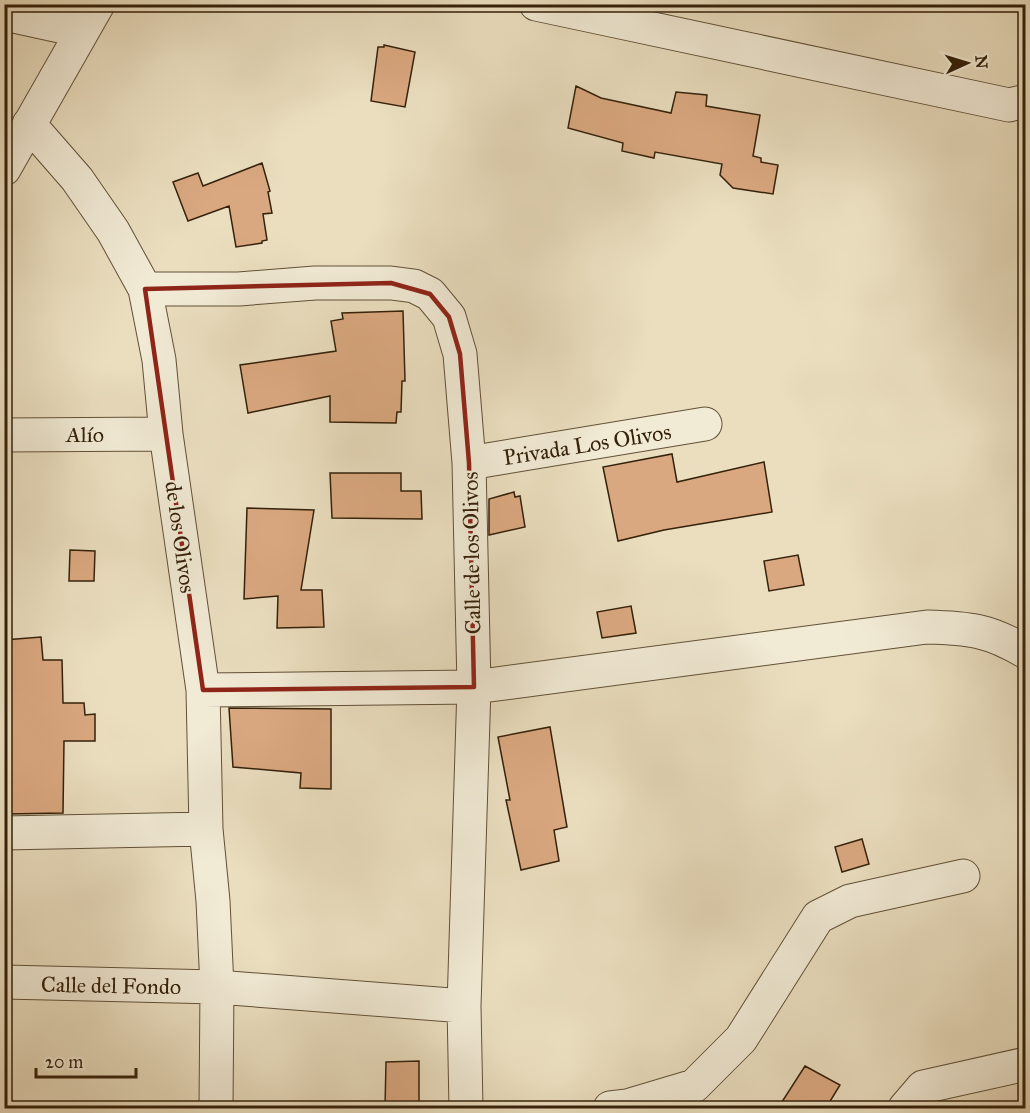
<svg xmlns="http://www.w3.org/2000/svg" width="1030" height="1113" viewBox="0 0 1030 1113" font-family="'IM FELL Great Primer',serif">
  <rect width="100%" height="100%" fill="#eadebf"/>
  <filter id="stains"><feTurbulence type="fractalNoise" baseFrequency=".00333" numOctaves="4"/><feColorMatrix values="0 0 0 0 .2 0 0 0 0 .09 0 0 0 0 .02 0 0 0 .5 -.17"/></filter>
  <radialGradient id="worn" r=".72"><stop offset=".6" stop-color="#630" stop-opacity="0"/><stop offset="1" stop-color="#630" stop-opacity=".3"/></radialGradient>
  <path fill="#daa880" stroke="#34210a" stroke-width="1.5" d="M 384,45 L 415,52 L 405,107 L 371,101 L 378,47 L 384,47 Z
    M 576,86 L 601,98 L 671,113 L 676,92 L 707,95 L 706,106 L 760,115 L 753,156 L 761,158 L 761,162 L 778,165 L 773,194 L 733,188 L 720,175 L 722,164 L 655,152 L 654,158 L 622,151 L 623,143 L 568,128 Z
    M 262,163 L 270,191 L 268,192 L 272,213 L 263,214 L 267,240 L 262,241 L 262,243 L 236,247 L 229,206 L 188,221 L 173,182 L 198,173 L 203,186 Z
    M 403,311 L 405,381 L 402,381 L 401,412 L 397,412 L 396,423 L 330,422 L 330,396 L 248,413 L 240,365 L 336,351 L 331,321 L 343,319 L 342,313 Z
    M 672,454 L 677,482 L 764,462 L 772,512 L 664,530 L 618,541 L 603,467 Z
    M 330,473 L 401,473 L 401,491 L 421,491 L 422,519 L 332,518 Z
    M 514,492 L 515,497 L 520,496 L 525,527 L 489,535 L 489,499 Z
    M 247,508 L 314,510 L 301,590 L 322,590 L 324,627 L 277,628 L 278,596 L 244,599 Z
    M 70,550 L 95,551 L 94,581 L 69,581 Z
    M 798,555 L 804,585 L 769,591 L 764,561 Z
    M 631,606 L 636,633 L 602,638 L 597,612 Z
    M 41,637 L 43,660 L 62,660 L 63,703 L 84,703 L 85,715 L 95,714 L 95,741 L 64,741 L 63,813 L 7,814 L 4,813 L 4,777 L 10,777 L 9,681 L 4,681 L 4,640 Z
    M 229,708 L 331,709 L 331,789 L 300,788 L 301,773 L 233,767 Z
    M 550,727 L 567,827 L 554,830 L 559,861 L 521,870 L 506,800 L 510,800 L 498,737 Z
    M 862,839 L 869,864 L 842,872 L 835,847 Z
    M 419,1061 L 419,1108 L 385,1108 L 386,1062 Z
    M 805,1066 L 840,1085 L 826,1108 L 778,1108 Z"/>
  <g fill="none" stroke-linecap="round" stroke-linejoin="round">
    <g stroke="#625037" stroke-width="35">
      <path id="minor" d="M 536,4 L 1009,105 L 1026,101
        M 4,14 L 82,31
        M 29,124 L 77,179 L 113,231 L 145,289 L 159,360 L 166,434 L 203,690 L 206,829 L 213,901 L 217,987 L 216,1108
        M 4,169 L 98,4
        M 145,289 L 239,289 L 315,283 L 391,283 L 414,286 L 430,294 L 449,317 L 460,354 L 469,463 L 474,687 L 464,1006 L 466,1108
        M 4,435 L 166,434
        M 469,463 L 705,424
        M 203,690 L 474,687 L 927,627 C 969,628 989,630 1026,652
        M 4,833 L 206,829
        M 4,982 L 217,987 L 464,1006
        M 610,1108 L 627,1106 L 694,1086 L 741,1039 L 818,917 L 850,901 L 963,876
        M 905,1108 L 923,1087 L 1026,1064"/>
    </g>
    <use href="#minor" stroke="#f1ead5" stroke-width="33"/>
  </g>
  <path fill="none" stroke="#8f2418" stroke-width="4.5" stroke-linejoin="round" d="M 391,283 L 430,294 L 449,317 L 460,354 L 469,463 L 474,687 L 203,690 L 145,289 Z"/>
  <g text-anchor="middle" stroke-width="5" stroke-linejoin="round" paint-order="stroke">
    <g font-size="22" fill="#34210a" stroke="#f1ead5">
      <text x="85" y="442">Alío</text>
      <text transform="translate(587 444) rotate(-9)" y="8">Privada Los Olivos</text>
      <text transform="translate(181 537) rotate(82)" y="8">de los Olivos</text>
      <text transform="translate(471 553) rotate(-91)" y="8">Calle de los Olivos</text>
      <text transform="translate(111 985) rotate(1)" y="8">Calle del Fondo</text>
    </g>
  </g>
  <rect width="1030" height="1113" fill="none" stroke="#eadebf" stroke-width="24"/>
  <rect x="6" y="6" width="1018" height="1101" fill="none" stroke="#34210a" stroke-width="3"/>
  <rect x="12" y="12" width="1006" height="1089" fill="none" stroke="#34210a" stroke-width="1.5"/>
  <g transform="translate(967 63) rotate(86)" stroke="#f1ead5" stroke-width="4.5" paint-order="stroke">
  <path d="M0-4.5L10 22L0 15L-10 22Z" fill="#34210a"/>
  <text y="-9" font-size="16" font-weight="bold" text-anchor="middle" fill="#34210a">N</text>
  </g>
  <path d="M36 1068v9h100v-9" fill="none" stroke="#34210a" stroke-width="3"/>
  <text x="45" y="1068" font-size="18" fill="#34210a" stroke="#f1ead5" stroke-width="4.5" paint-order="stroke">20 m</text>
  <rect width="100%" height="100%" filter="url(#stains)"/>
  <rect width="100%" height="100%" fill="url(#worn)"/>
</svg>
